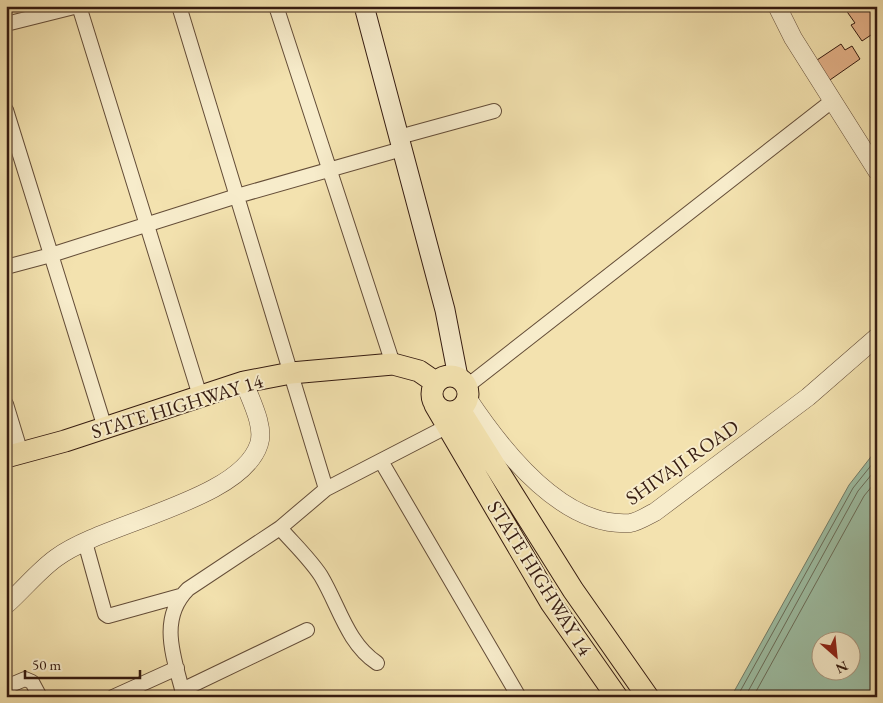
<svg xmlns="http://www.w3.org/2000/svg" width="883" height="703" viewBox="0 0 883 703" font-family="'EB Garamond',serif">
  <rect width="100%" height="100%" fill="#f3e2af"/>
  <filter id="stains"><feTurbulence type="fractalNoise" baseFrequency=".004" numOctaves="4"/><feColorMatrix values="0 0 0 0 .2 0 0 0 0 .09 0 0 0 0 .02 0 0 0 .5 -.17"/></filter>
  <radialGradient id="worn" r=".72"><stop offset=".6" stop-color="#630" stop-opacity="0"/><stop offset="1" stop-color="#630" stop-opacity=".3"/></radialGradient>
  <path fill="#9dbfa5" stroke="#737d69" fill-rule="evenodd" d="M 877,449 L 877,697 L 731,697 L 849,485 ZM 820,640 L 850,640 L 850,670 L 820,670 Z"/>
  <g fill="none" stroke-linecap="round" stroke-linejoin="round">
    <path stroke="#696d5a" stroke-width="1" d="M 737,697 L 853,488 L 877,458
      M 745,697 L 858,491 L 877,468
      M 753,697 L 864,496 L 877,480"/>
  </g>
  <path fill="#e3b188" stroke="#351b10" d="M 843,6 L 871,6 L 877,11 L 877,31 L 862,41 L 851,25 L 855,23 Z
    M 841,44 L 845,50 L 852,46 L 860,59 L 827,82 L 814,62 Z"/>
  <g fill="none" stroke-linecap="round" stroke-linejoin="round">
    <g stroke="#644d38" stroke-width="16">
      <path id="minor" d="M 79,6 L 200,396
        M 179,6 L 326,489
        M 276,6 L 393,364
        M 6,24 L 78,6
        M 6,110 L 105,428
        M 399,137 L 494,111
        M 6,267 L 51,255 L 237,196 L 402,149
        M 466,387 L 832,101
        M 6,404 L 21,453
        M 381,461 L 519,697
        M 280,528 C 293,543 310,559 321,576 C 339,606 347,643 377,663
        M 85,542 L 105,614 L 108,616 L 180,596
        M 6,687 L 25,679 L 32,682 L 40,697
        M 182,690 L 307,630
        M 113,697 L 177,668
        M 184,697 C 175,660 157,620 188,589 L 280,528 L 326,489 L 446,427"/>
    </g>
    <g stroke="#644d38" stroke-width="19">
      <path id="tertiary" d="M 777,6 L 793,38 L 877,171
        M 468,399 C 502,450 562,528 630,523 C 638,522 647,516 655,512 L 808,397 L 877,337
        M 6,605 C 23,590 38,571 56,558 C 104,522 241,501 259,444 C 265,426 250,399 244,382"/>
    </g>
    <g stroke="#351b10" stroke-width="21">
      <path id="secondary" d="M 364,6 L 445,310 L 458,377"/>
    </g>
    <g stroke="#351b10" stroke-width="23">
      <path id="primary" d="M432 394a18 18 0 1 1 36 0a18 18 0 1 1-36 0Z
        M 435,405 L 551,603 L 617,697
        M 460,410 L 573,590 L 648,697
        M 6,457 L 65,441 L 244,382 L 291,373 L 393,364 L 419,371 L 435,382"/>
    </g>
    <use href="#minor" stroke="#f7eccb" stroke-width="14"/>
    <use href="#tertiary" stroke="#f7eccb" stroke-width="18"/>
    <use href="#secondary" stroke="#f7eccb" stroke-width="19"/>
    <use href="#primary" stroke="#f3e2af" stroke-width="21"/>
  </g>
  <g text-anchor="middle" stroke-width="4" stroke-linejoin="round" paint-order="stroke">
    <g font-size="20" fill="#351b10" stroke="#f7eccb">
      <text transform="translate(177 406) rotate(-17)" y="7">STATE HIGHWAY 14</text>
      <text transform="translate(682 462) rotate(-35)" y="7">SHIVAJI ROAD</text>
      <text transform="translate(540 578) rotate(58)" y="7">STATE HIGHWAY 14</text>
    </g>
  </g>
  <rect width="883" height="703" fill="none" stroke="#f3e2af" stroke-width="25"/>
  <rect x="8" y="8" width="868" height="688" fill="none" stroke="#351b10" stroke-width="2.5"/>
  <rect x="12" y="12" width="858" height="678" fill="none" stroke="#351b10"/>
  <g transform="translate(836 656) rotate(153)"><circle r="24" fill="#f7eccb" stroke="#a99880"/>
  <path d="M0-4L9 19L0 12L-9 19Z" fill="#8f2418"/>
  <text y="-8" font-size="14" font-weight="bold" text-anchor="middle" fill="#351b10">N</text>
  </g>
  <path d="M25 670v8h115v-8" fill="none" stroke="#351b10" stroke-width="2.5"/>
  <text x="32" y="670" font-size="15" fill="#351b10" stroke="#f7eccb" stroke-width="4" paint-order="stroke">50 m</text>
  <rect width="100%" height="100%" filter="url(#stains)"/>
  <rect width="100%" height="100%" fill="url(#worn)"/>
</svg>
